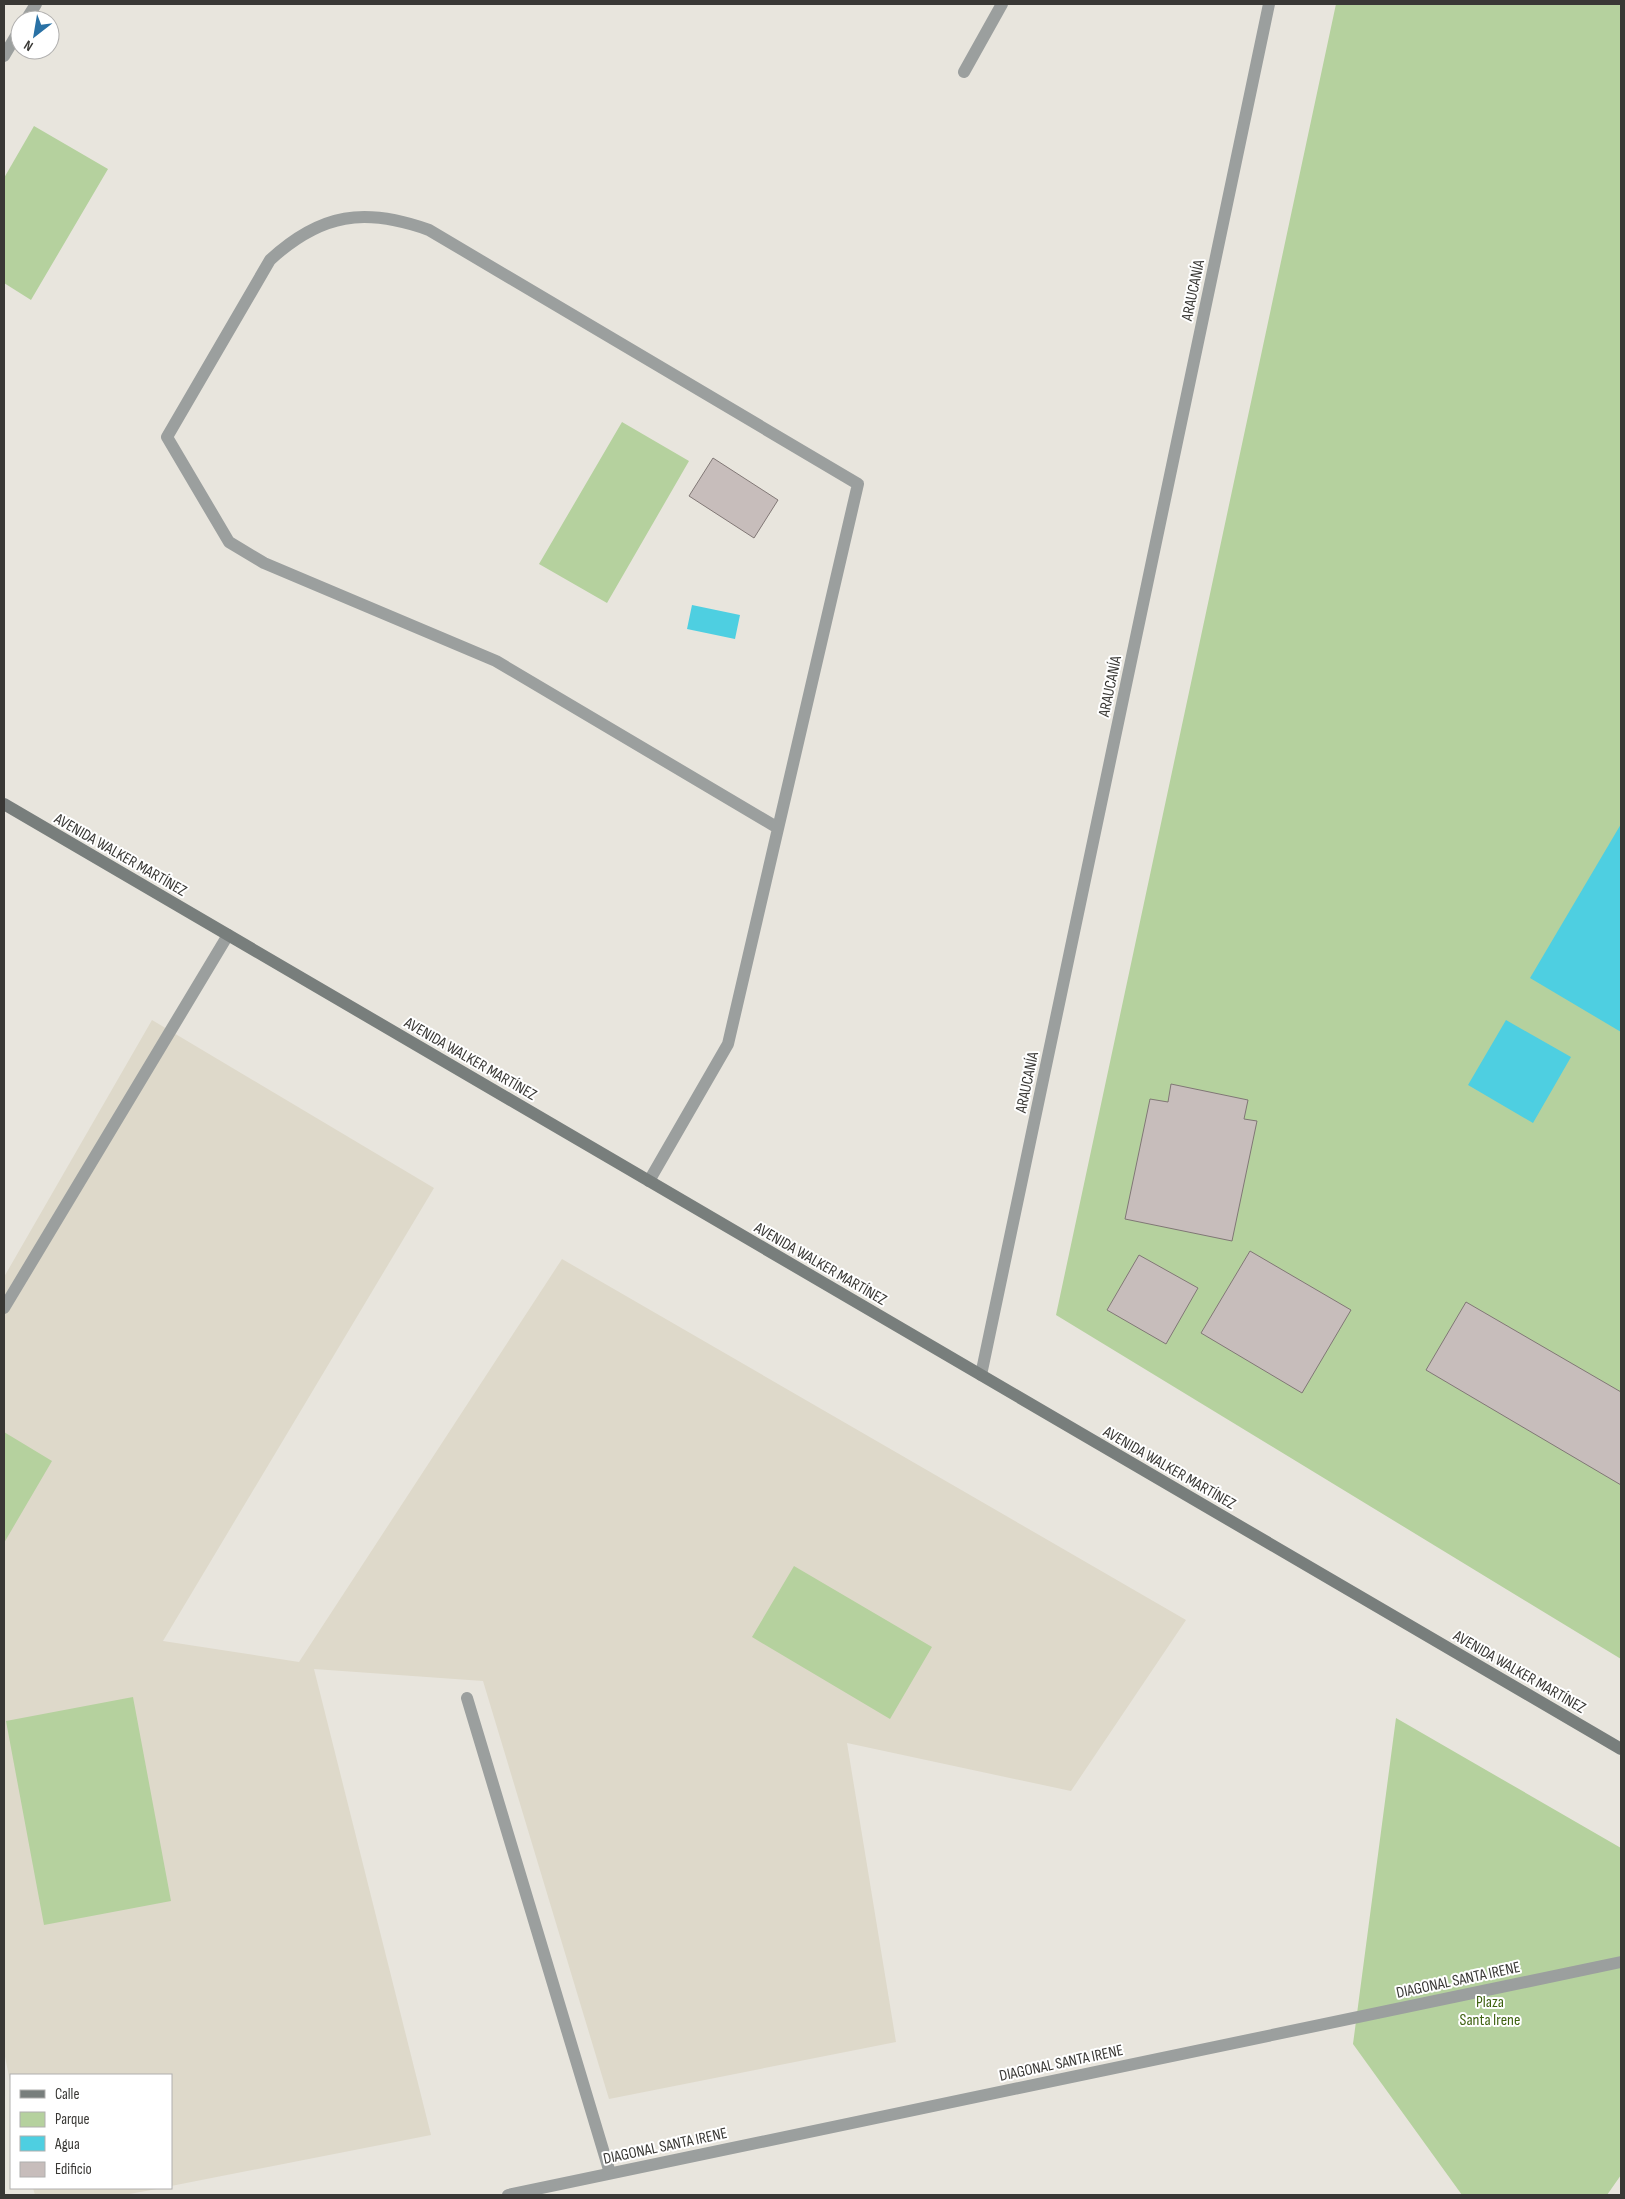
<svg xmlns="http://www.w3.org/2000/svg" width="1625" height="2199" viewBox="0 0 1625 2199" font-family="'Sofia Sans Condensed',sans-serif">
  <rect width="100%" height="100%" fill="#e8e5dd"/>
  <path fill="#ded9ca" d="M 152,1020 L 434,1188 L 163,1641 L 299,1662 L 562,1259 L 1186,1620 L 1071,1791 L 847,1743 L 896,2042 L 609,2099 L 483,1681 L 314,1669 L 431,2135 L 171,2186 L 171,2075 L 11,2075 L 11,2086 L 4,2052 L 4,1277 Z
    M 33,2188 L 162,2188 L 124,2195 L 35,2195 Z"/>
  <path fill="#b5d19e" d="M 1336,4 L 1621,4 L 1621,1659 L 1056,1315 Z
    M 34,126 L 108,169 L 31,300 L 4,283 L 4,178 Z
    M 622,422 L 689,461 L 607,603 L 539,564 Z
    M 4,1432 L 52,1461 L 4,1543 Z
    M 794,1566 L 932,1647 L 890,1719 L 752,1637 Z
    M 133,1697 L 171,1901 L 44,1925 L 6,1721 Z
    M 1396,1718 L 1621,1848 L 1621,2175 L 1607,2195 L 1462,2195 L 1353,2044 Z"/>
  <path fill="#4ecfe1" d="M 692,605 L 740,615 L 735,639 L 687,629 Z
    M 1621,824 L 1621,1032 L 1530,978 Z
    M 1506,1020 L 1571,1057 L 1533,1123 L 1468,1085 Z"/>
  <path fill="#c7bdbb" stroke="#807775" d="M 713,458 L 778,500 L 754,538 L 689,496 Z
    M 1171,1084 L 1248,1100 L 1244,1119 L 1257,1121 L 1232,1241 L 1125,1219 L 1150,1099 L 1168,1102 Z
    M 1250,1251 L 1351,1310 L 1302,1393 L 1201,1333 Z
    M 1139,1255 L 1198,1288 L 1166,1344 L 1107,1310 Z
    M 1466,1302 L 1621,1392 L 1621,1485 L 1426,1370 Z"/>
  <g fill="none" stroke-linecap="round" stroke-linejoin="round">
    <path stroke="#9b9f9e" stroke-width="12" d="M 26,20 L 36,4
      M 4,56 L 20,29
      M 4,1308 L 228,935
      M 467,1698 L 610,2173"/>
    <path stroke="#9b9f9e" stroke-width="12" d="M 964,72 L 1002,4
      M 649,1181 L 728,1044 L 858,484 L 429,230 C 365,207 321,213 270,260 L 167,437 L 229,542 L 264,563 L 496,661 L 778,828"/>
    <path stroke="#9b9f9e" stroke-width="12" d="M 981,1375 L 1269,4
      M 508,2195 L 1621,1962"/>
    <path stroke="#787e7c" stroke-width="12" d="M 4,804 L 1621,1749"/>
  </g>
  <g text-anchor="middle" stroke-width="4" stroke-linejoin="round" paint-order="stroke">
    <g font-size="16" fill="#393835" stroke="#fff">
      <text transform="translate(1192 290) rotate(-78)" y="6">ARAUCANÍA</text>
      <text transform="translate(1109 686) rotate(-78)" y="6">ARAUCANÍA</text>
      <text transform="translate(121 854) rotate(30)" y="6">AVENIDA WALKER MARTÍNEZ</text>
      <text transform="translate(471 1058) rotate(30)" y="6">AVENIDA WALKER MARTÍNEZ</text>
      <text transform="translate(1026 1082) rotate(-78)" y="6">ARAUCANÍA</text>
      <text transform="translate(821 1263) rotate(30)" y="6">AVENIDA WALKER MARTÍNEZ</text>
      <text transform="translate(1170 1467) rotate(30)" y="6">AVENIDA WALKER MARTÍNEZ</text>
      <text transform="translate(1520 1671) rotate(30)" y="6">AVENIDA WALKER MARTÍNEZ</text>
      <text transform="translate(1458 1979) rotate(-12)" y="6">DIAGONAL SANTA IRENE</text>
      <text transform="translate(1061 2062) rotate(-12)" y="6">DIAGONAL SANTA IRENE</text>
      <text transform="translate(665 2145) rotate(-12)" y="6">DIAGONAL SANTA IRENE</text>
    </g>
    <g font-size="16" fill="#3e6210" stroke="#fff">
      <text x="1490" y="2007">Plaza<tspan x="1490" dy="18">Santa Irene</tspan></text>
    </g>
  </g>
  <rect width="1625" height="2199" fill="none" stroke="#393835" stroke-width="10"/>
  <rect x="10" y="2074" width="162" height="115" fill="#ffffff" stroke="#b0afae"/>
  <rect x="20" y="2090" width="25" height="8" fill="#787e7c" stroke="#b0afae"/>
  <text x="55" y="2099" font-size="15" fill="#393835">Calle</text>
  <rect x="20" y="2112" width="25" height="15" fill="#b5d19e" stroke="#b0afae"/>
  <text x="55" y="2124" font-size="15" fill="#393835">Parque</text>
  <rect x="20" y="2136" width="25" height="15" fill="#4ecfe1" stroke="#b0afae"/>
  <text x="55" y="2149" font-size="15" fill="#393835">Agua</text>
  <rect x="20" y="2162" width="25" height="15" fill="#c7bdbb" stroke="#b0afae"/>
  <text x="55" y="2174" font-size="15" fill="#393835">Edificio</text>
  <g transform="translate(35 35) rotate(211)"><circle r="24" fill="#ffffff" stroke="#b0afae"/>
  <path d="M0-4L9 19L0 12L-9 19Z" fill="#2971a5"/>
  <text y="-8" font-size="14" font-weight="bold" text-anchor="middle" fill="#393835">N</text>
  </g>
</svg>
